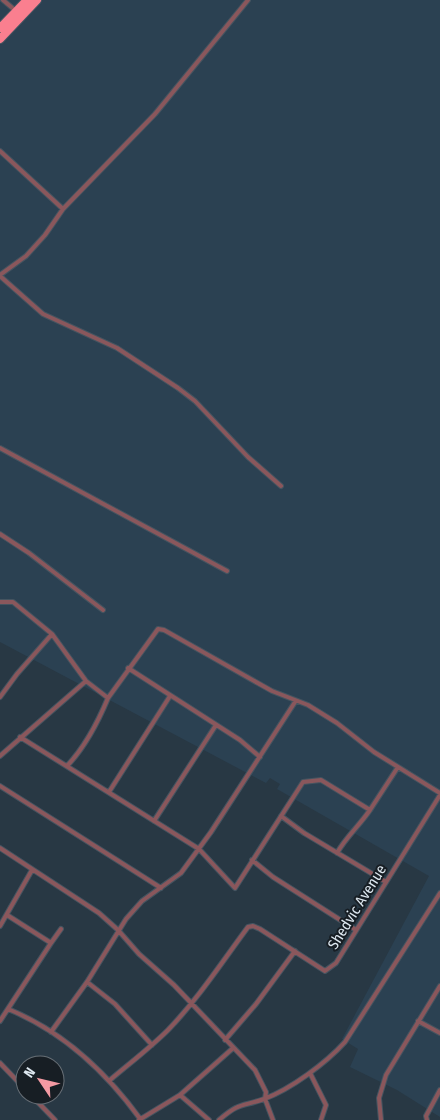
<svg xmlns="http://www.w3.org/2000/svg" width="440" height="1120" viewBox="0 0 440 1120" font-family="'Fira Sans Condensed',sans-serif">
  <rect width="100%" height="100%" fill="#283844"/>
  <path fill="#2b4152" d="M 0,0 L 440,0 L 440,1117 L 397,1090 L 350,1067 L 358,1049 L 342,1039 L 429,876 L 277,789 L 280,784 L 270,778 L 266,783 L 0,642 Z"/>
  <g fill="none" stroke-linecap="round" stroke-linejoin="round">
    <g stroke="#455460" stroke-width="6">
      <path id="street" d="M 3,0 L 16,11
        M 0,151 L 63,209
        M 0,275 L 26,256 L 45,235 L 63,209 L 155,114 L 248,0
        M 0,276 L 43,314 L 117,348 L 178,388 L 195,401 L 248,457 L 281,486
        M 0,448 L 227,571
        M 0,534 L 29,553 L 103,610
        M 0,602 L 13,602 L 52,634 L 86,681 L 108,698 C 98,722 85,747 67,766
        M 128,668 L 240,740 L 260,757
        M 0,697 L 17,674 L 52,634
        M 108,698 L 158,629 L 164,630 L 272,691 L 308,705 L 337,723 L 374,752 L 440,793
        M 20,737 L 199,849 L 235,888 L 303,782 L 321,780 L 370,810 L 398,767
        M 0,756 L 86,681
        M 0,786 L 161,888
        M 109,792 L 170,696
        M 281,816 L 304,833 L 386,882
        M 154,821 L 216,725
        M 0,848 L 99,913 L 118,930 L 139,954 L 174,985 L 255,1070 L 266,1092 L 265,1099 L 273,1120
        M 337,853 C 346,837 359,826 370,810
        M 252,860 L 273,877 L 356,930
        M 0,926 L 32,870
        M 51,943 L 61,929
        M 87,982 L 115,1004 L 152,1045
        M 8,1009 C 62,1031 107,1073 141,1120
        M 0,1021 L 51,943 L 7,915
        M 418,1021 L 440,1033
        M 51,1032 L 87,982 L 126,919 L 142,901 L 181,873 L 211,832 L 295,702
        M 225,1040 L 256,1004 L 295,951
        M 0,1063 L 25,1089
        M 310,1073 L 326,1105 L 321,1120
        M 110,1080 C 130,1063 150,1048 168,1030 C 198,999 222,962 248,927 L 253,926 L 260,929 L 325,971 L 336,963 L 440,795
        M 31,1095 L 55,1120
        M 180,1095 L 209,1120
        M 139,1120 L 180,1095 L 232,1049
        M 219,1120 C 240,1102 241,1107 264,1099 C 291,1089 326,1063 345,1042 L 440,893
        M 381,1120 L 379,1098 L 386,1075 L 440,986
        M 427,1120 L 426,1116 L 440,1090"/>
    </g>
    <g stroke="#455460" stroke-width="10">
      <path id="highway" d="M 0,28 L 27,0
        M 0,39 L 37,0"/>
    </g>
    <use href="#street" stroke="#8a575c" stroke-width="4"/>
    <use href="#highway" stroke="#fa7f8f" stroke-width="8"/>
  </g>
  <g text-anchor="middle" stroke-width="4" stroke-linejoin="round" paint-order="stroke">
    <g font-size="15" fill="#dee8f0" stroke="#171e24">
      <text transform="translate(357 907) rotate(-58)" y="5">Shedvic Avenue</text>
    </g>
  </g>
  <g transform="translate(40 1080) rotate(305)"><circle r="24" fill="#171e24" stroke="#676f76"/>
  <path d="M0-4L9 19L0 12L-9 19Z" fill="#f49aa3"/>
  <text y="-8" font-size="14" font-weight="bold" text-anchor="middle" fill="#dee8f0">N</text>
  </g>
</svg>
